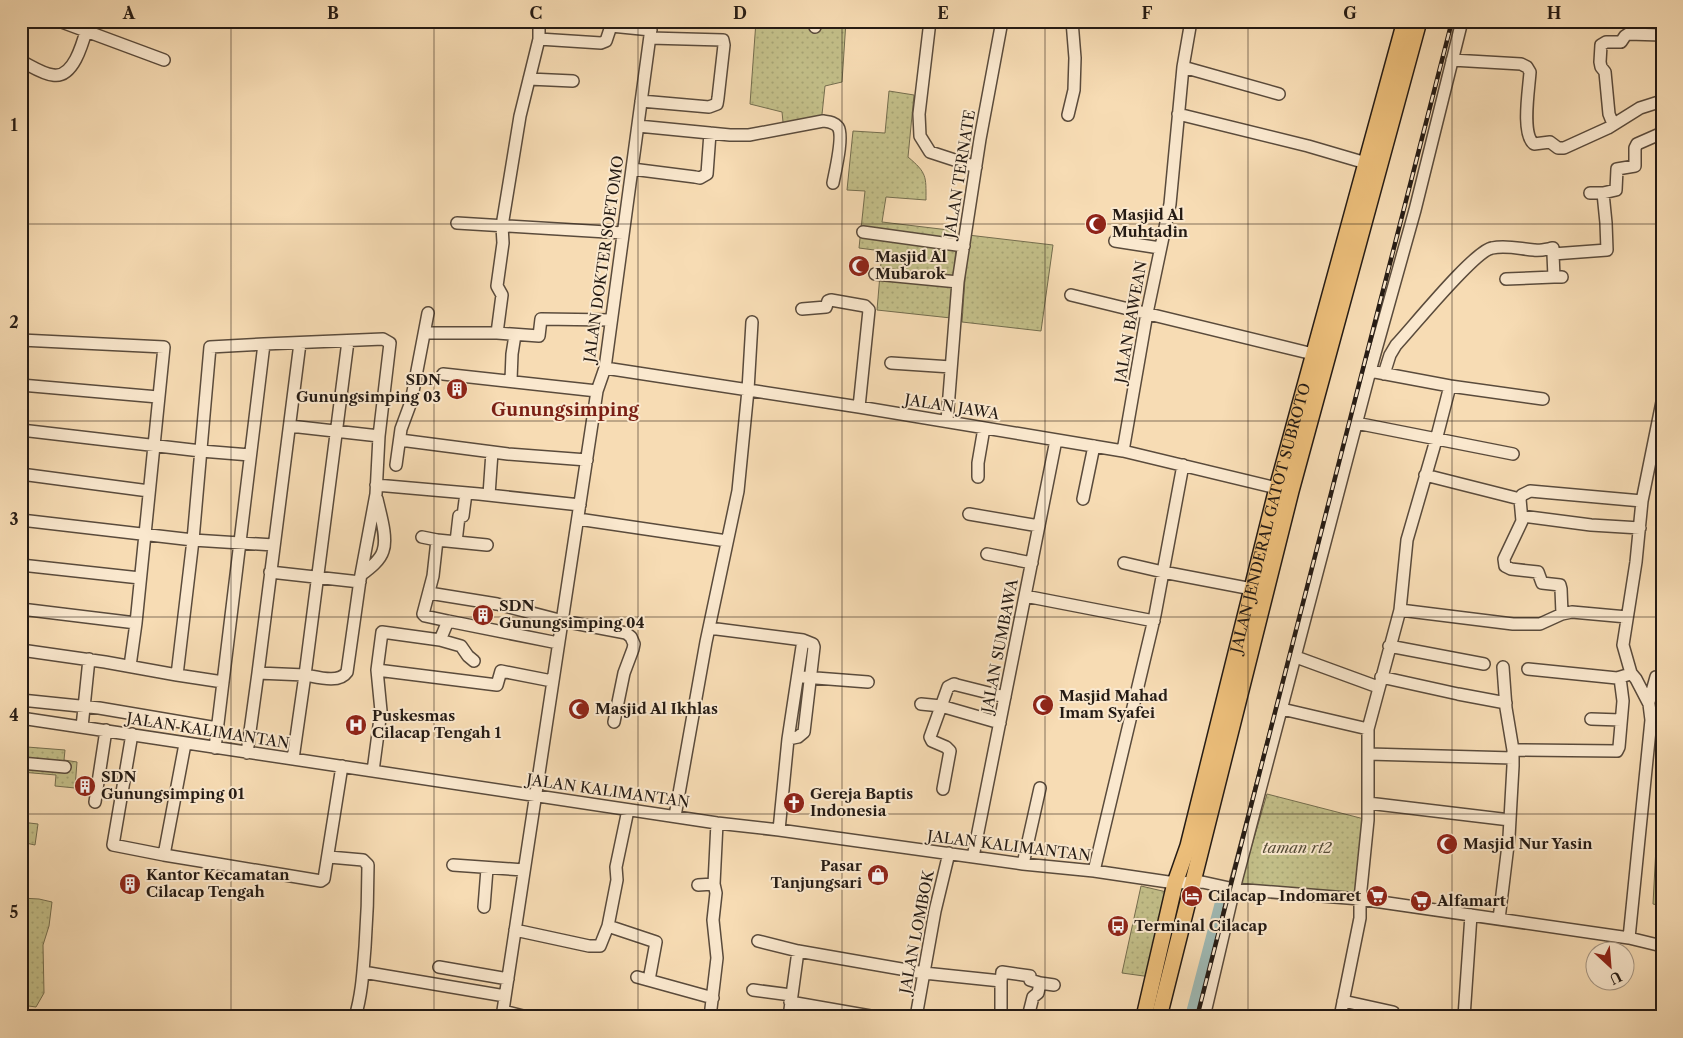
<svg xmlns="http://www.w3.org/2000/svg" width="1683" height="1038" viewBox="0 0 1683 1038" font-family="'Libre Caslon Text',serif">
  <defs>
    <pattern id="green-dots" width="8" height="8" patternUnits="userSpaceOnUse" patternTransform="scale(1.25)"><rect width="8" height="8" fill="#c3bf89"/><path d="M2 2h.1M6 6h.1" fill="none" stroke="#a7a475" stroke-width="1.8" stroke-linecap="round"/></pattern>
  </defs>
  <rect width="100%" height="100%" fill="#f7dcb4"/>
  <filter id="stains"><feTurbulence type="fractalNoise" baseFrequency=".004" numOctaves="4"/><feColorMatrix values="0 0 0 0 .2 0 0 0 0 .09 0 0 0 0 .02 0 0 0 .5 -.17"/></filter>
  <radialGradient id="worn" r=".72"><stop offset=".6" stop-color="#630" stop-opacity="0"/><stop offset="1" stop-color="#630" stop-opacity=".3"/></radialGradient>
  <path fill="url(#green-dots)" stroke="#746d4e" d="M 756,21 L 846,21 L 842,82 L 825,86 L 821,124 L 784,132 L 782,112 L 750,104 Z
    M 889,91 L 914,95 L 908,157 C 927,173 926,176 926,200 L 886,197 L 882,222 L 957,231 L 951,318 L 877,310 L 882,251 L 859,248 L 865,191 L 847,190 L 853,131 L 885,133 Z
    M 968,235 L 1053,245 L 1041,331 L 962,322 Z
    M 21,734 L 28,735 L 27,747 L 65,750 L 64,760 L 77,762 L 75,788 L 55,786 L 56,775 L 21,772 Z
    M 1267,794 L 1368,820 L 1360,899 L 1239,889 Z
    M 21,822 L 38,824 L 35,845 L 21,842 Z
    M 1141,886 L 1171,893 L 1151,977 L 1122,973 Z
    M 21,898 L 39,899 L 52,902 L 49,926 L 43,945 L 44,993 L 36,1007 L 21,1005 Z"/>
  <path fill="#c3bf89" stroke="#746d4e" d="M 1657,828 L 1662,829 L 1662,906 L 1653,904 Z"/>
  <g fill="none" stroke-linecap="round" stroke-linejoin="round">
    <path stroke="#9fbab5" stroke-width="16" d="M 1193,1017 L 1225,895"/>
    <g stroke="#5a4b3c" stroke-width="14">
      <path id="minor" d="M 59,21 L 164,60
        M 930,21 L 919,114 L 920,136 L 930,152 L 976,167
        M 815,27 L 817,21
        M 539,39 L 601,43 L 606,41 L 611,26 L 651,30
        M 1452,60 L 1521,64 L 1527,67 L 1530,72 C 1529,89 1521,134 1534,144 L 1550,142 L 1558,148 L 1564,148 L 1608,128 L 1640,108 L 1662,101
        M 21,61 C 31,66 43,74 53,75 C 75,79 84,38 89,21
        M 1183,67 L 1279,94
        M 529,79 L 573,81
        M 641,101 L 709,107 L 717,104 L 718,98 L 724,45 L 723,40 L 650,38
        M 1178,114 L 1308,146 L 1366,163
        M 1068,115 L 1074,90 L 1075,58 L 1072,21
        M 1613,124 L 1609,114 L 1605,72 L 1601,67 L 1600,62 L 1601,45 L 1606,42 L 1621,42 L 1625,36 L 1628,34 L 1662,35
        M 638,126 L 730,135 L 749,135 L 823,121 C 829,122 834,122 838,127 C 844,136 835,172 833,183
        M 632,169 L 695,177 L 700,178 L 707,174 L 710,133
        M 1590,193 L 1603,193
        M 457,223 L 623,233
        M 863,232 L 964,246
        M 1115,241 L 1160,248
        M 1553,254 L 1554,277 L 1562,277
        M 875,274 L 958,282
        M 1506,279 L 1554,277
        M 1071,295 L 1313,354
        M 802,309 L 826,307 L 828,301 L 831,300 L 865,306 L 869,310 L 859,407
        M 425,333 L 497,333 L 539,336 L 541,319 L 611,320
        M 497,333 L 502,295 L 497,286 L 503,243 L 502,226 L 520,116 L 539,39 L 539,21
        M 21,340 L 164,347 L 136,623 L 130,666
        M 891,363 L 951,367
        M 605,368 L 859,407 L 1123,451 L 1285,490
        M 1370,371 L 1415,210 L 1462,21
        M 443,374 L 597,391
        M 1384,374 L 1390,355 L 1396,345 C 1413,327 1474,251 1492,248 C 1507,245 1520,249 1534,250 C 1540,251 1547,249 1553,248 L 1553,254 L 1607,250 L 1606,223 L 1603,193 L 1616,190 L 1617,169 L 1635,166 L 1635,148 L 1637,144 L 1662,133
        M 511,380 L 512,354 L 515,335
        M 21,385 L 158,397
        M 1450,386 L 1543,399
        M 947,421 L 958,282 L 980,139 L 1002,21
        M 1356,423 L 1513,454
        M 290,426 L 379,436
        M 21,430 L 201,451 L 250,455
        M 400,440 L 508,454 L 587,460
        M 1123,451 L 1147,313 L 1170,204 L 1183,67 L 1191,21
        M 396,465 L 401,429 L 411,402 L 428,313
        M 21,474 L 149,491
        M 1425,475 L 1520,499
        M 978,477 L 978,463 L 984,428
        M 376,485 L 479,494 L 580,505
        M 489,495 L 492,452
        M 1083,499 L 1094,446
        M 969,514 L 1039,526
        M 1522,516 L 1591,525 L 1640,528
        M 578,519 L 727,541
        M 21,520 L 193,540 L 274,545
        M 422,537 L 437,540 L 433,576 L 423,614 L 425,616 L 448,621
        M 437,540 L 487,545
        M 456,542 L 459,516 L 463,516 L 466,493
        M 987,554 L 1032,563
        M 1124,563 L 1163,572 L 1252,589
        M 21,565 L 140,578
        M 270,572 L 360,582
        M 361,575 C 369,569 380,561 383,551 C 388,538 380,513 377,499
        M 429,593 L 497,604 L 563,621 L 626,633 L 631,637 L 634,644 L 633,649 L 624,673 L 614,722
        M 1025,596 L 1154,621
        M 21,609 L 136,623
        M 1400,610 L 1513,624 L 1540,624 L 1562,614 L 1572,612 L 1627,617
        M 1562,614 L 1561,589 L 1560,585 L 1542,583 L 1538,572 L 1511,569 L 1505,566 L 1504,559 L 1522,521 L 1520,499 L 1522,495 L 1530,491 L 1642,501
        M 709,628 L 803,640 L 813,644 L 814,647 L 804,732 L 798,737 L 788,739
        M 440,640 L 461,646 L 468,656 L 474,661
        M 1389,646 L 1484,664
        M 21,650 L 105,662 L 177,675 L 223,682
        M 1296,657 L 1378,687
        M 1528,669 L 1617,678 L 1627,675
        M 377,670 L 497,685 L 501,671 L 552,681
        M 258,673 L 300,343
        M 177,675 L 193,540 L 210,347 L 264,344
        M 803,677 L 868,682
        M 1381,677 L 1458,694 L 1506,703
        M 21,700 L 99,708 L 217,728
        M 1649,702 L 1656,677 L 1662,677
        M 921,704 L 941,706 L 1000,723
        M 1282,709 L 1368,729
        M 21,718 L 717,823 L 779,830 L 1023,864 L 1094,871 L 1175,883 L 1202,882 L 1234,889 L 1360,899 L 1629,938 L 1662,946
        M 1591,719 L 1621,720
        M 82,727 L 89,659
        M 132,734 L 113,845 L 164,855 L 185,744
        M 215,748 L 264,344 L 383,339 L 390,343 L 379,436 L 376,494 L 360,580 L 347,672 C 339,684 317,677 305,675 L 293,759
        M 1513,750 L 1617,751 L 1619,747 L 1623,701 L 1620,678
        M 247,753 L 258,673 L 305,675 L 348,341
        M 1368,754 L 1513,758
        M 21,763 L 65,767
        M 373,771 L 381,711 L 377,670 L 382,632 L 440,640 L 448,621 L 558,643
        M 943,789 L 950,751 L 946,747 L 932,741 L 930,737 L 948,687 L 954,684 L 957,685 L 1005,697
        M 95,802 L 106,730
        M 1368,803 L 1510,820
        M 675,816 L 706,642 L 738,491 L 748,390 L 752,322
        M 779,830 L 788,739 L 803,640
        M 164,855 L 321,881 L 324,879 L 342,766
        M 329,857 L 363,860 L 368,865 C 368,892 367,920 365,947 C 363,971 362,994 355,1017
        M 973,857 L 1056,440
        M 1023,864 L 1040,788
        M 453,865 L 524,870
        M 1094,871 L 1155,615 L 1183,465
        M 698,885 L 714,884
        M 484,907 L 487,869
        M 1499,919 L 1509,837 L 1513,766 L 1513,750 L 1506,708 L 1503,667
        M 608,926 L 656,942 L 649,980
        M 515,930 L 589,946 L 600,946 L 608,926 L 617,880 L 616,867 L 628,810
        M 1629,938 L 1651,720 L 1649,704 L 1636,679 L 1631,673 L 1623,645 L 1636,562 L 1642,501 L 1662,402
        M 758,941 L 798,951 L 924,973 L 1001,981 L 1001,1017
        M 439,967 L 508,979
        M 363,972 L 505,996
        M 637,977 L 713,998
        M 1001,981 L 1002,972 L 1030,976 L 1030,980 L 1040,983
        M 753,990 L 791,995
        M 1343,1001 L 1393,1012 L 1393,1017
        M 790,1002 L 876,1017
        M 503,1011 L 527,1017
        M 502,1017 L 597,391 L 605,368 L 652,21
        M 710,1017 L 717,958 L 713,920 L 716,893 L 714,884 L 717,823
        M 789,1017 L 798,951
        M 916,1017 L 935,911 L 949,853
        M 1028,1017 L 1033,997 L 1038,993 L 1040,983 L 1054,985
        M 1204,1017 L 1234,889 L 1370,371 L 1450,386 L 1436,440 L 1407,540 L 1400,610 L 1368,729 L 1368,820 L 1360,899 L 1360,918 L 1340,1017
        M 1464,1017 L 1471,915"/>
    </g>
    <g stroke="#251b14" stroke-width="18">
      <g id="major">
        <path id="s1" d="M 1144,1017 L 1175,883 L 1188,846 L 1277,488 L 1405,21"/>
        <path d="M 1159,1017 L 1291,491 L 1419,21"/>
      </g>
    </g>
    <use href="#minor" stroke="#fae8ce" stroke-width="11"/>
    <use href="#major" stroke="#ecbe7a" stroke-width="15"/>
    <g stroke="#251b14" stroke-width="4.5">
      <path id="rail" d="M 1197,1017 L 1452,21"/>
    </g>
    <use href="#rail" stroke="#fae8ce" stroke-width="2.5" stroke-dasharray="8" stroke-linecap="butt"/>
  </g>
  <path fill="none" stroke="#251b14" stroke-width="1" stroke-opacity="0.55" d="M 231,21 L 231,1017M 434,21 L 434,1017M 638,21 L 638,1017M 842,21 L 842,1017M 1045,21 L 1045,1017M 1248,21 L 1248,1017M 1452,21 L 1452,1017M 21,224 L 1662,224M 21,421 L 1662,421M 21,617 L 1662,617M 21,814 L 1662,814"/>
  <defs>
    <g id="mosque-disc" transform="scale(1.125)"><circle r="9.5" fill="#8f2418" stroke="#fae8ce"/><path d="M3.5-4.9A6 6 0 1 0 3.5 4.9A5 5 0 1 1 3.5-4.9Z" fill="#fff"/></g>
    <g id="building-disc" transform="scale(1.125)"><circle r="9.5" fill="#8f2418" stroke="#fae8ce"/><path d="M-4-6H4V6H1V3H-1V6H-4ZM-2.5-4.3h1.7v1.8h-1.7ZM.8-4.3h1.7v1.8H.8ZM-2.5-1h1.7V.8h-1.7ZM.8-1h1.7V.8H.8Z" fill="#fff"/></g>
    <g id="hospital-disc" transform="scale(1.125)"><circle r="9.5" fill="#8f2418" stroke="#fae8ce"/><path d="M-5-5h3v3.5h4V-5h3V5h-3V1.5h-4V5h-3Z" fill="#fff"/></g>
    <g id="church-disc" transform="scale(1.125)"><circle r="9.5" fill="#8f2418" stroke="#fae8ce"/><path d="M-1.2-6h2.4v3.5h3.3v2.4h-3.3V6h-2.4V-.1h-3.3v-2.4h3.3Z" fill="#fff"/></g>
    <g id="shop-disc" transform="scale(1.125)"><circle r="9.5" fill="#8f2418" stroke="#fae8ce"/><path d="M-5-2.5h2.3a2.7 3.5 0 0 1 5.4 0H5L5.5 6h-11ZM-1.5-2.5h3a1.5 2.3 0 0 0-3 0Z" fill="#fff"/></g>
    <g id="hotel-disc" transform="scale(1.125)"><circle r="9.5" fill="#8f2418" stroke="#fae8ce"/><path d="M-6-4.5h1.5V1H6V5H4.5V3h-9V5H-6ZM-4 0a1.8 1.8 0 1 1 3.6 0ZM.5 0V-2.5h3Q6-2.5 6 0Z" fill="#fff"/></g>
    <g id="supermarket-disc" transform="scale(1.125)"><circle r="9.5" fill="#8f2418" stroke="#fae8ce"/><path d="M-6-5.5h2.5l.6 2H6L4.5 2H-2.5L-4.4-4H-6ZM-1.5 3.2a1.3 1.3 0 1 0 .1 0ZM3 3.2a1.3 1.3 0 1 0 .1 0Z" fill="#fff"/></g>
    <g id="bus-disc" transform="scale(1.125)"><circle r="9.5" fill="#8f2418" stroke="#fae8ce"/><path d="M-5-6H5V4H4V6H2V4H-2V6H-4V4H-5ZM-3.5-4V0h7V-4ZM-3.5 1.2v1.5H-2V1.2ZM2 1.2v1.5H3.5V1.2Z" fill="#fff"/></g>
  </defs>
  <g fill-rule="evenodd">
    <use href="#mosque-disc" x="1096" y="224"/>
    <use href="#mosque-disc" x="859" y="266"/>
    <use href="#building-disc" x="457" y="389"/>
    <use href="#building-disc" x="483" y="615"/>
    <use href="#mosque-disc" x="1043" y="705"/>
    <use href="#mosque-disc" x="579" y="709"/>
    <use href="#hospital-disc" x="356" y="725"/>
    <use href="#building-disc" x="85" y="786"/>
    <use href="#church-disc" x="794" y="803"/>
    <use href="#mosque-disc" x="1447" y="844"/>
    <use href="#shop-disc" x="878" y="875"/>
    <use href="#building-disc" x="130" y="884"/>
    <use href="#hotel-disc" x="1192" y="896"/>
    <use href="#supermarket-disc" x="1377" y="896"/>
    <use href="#supermarket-disc" x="1421" y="901"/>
    <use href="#bus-disc" x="1118" y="926"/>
  </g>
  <g text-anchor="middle" stroke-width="4" stroke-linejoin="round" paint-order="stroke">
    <g font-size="15" fill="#251b14" stroke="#fae8ce">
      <text transform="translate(960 174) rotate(-81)" y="5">JALAN TERNATE</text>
      <text transform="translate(604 259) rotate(-82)" y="5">JALAN DOKTER SOETOMO</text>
      <text transform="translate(1131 322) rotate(-80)" y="5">JALAN BAWEAN</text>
      <text transform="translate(952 407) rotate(9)" y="5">JALAN JAWA</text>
      <text dy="5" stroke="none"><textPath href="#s1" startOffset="515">JALAN JENDERAL GATOT SUBROTO</textPath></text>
      <text transform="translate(1000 646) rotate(-79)" y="5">JALAN SUMBAWA</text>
      <text transform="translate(208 731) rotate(9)" y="5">JALAN KALIMANTAN</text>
      <text transform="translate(608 791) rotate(8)" y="5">JALAN KALIMANTAN</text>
      <text transform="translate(1009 846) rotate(7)" y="5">JALAN KALIMANTAN</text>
      <text transform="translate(917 932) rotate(-79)" y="5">JALAN LOMBOK</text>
    </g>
    <g font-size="15" font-weight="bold" fill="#251b14" stroke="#fae8ce" text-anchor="start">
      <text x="1112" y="220">Masjid Al<tspan x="1112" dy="17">Muhtadin</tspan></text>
      <text x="875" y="262">Masjid Al<tspan x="875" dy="17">Mubarok</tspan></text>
      <text x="441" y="385" text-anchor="end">SDN<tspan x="441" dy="17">Gunungsimping 03</tspan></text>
      <text x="499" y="611">SDN<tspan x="499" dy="17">Gunungsimping 04</tspan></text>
      <text x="1059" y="701">Masjid Mahad<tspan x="1059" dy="17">Imam Syafei</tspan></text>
      <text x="595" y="714">Masjid Al Ikhlas</text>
      <text x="372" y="721">Puskesmas<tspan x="372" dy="17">Cilacap Tengah 1</tspan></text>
      <text x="101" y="782">SDN<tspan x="101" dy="17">Gunungsimping 01</tspan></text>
      <text x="810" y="799">Gereja Baptis<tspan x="810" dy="17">Indonesia</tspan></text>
      <text x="1463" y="849">Masjid Nur Yasin</text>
      <text x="862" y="871" text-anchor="end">Pasar<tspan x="862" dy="17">Tanjungsari</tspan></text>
      <text x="146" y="880">Kantor Kecamatan<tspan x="146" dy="17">Cilacap Tengah</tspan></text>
      <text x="1208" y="901">Cilacap</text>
      <text x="1361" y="901" text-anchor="end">Indomaret</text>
      <text x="1437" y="906">Alfamart</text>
      <text x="1134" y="931">Terminal Cilacap</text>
    </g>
    <g font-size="15" font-style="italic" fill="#544c37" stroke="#fae8ce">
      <text x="1297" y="853">taman rt2</text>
    </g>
    <g font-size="18" font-weight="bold" fill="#7a1f14" stroke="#fae8ce">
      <text x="565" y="416">Gunungsimping</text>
    </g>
  </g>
  <rect width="1683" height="1038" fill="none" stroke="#f7dcb4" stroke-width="55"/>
  <g transform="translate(1610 966) rotate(154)"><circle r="24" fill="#fae8ce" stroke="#a59684"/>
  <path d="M0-4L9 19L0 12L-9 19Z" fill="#8f2418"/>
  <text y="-8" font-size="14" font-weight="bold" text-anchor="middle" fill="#251b14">U</text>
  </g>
  <rect x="28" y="28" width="1628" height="982" fill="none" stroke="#251b14" stroke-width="2"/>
  <g font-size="16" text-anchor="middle" font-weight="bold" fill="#251b14">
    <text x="129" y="19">A</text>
    <text x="333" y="19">B</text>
    <text x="536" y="19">C</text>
    <text x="740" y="19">D</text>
    <text x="943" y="19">E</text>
    <text x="1147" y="19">F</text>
    <text x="1350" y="19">G</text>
    <text x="1554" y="19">H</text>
    <text x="14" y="131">1</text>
    <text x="14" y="328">2</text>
    <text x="14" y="525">3</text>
    <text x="14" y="721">4</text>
    <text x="14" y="918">5</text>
  </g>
  <rect width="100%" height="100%" filter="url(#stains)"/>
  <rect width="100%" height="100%" fill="url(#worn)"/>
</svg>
